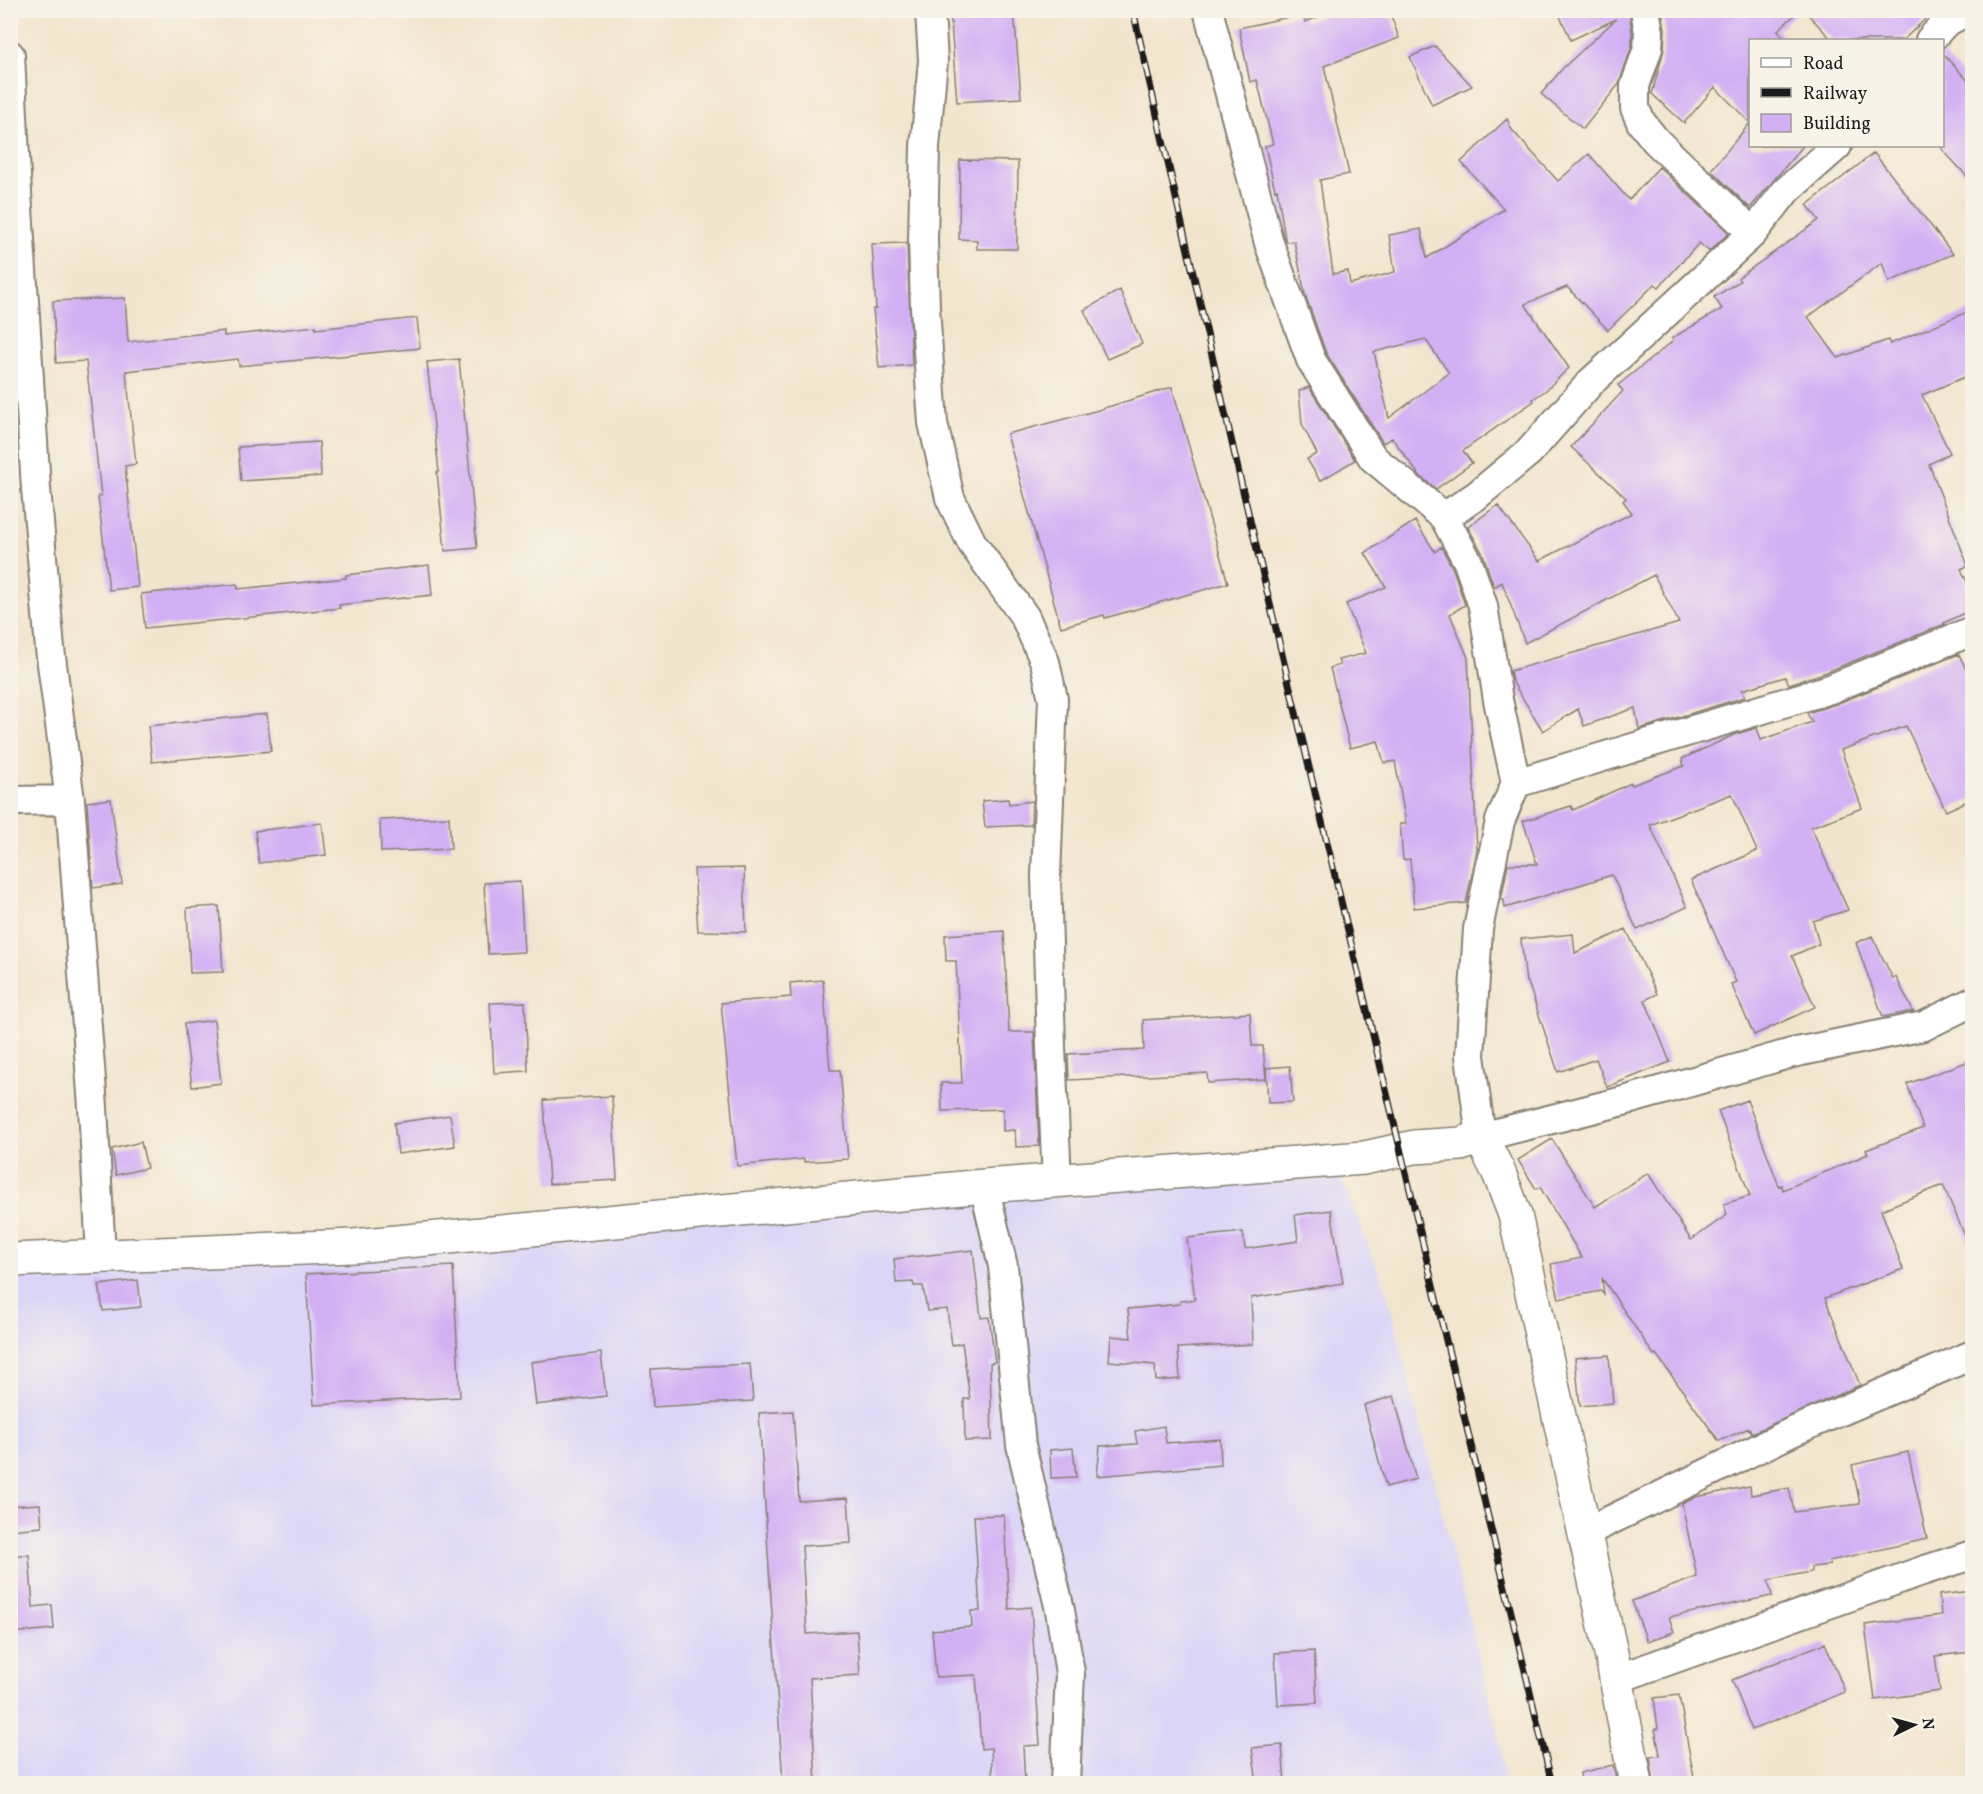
<svg xmlns="http://www.w3.org/2000/svg" width="1983" height="1794" viewBox="0 0 1983 1794" font-family="Vollkorn,serif">
  <rect width="100%" height="100%" fill="#f7f3e8"/>
  <filter id="ink" filterUnits="userSpaceOnUse"><feTurbulence type="fractalNoise" baseFrequency=".0167" numOctaves="2"/><feDisplacementMap in="SourceGraphic" scale="12" xChannelSelector="R" yChannelSelector="G"/><feConvolveMatrix kernelMatrix="1 2 1 2 8 2 1 2 1" color-interpolation-filters="sRGB"/></filter>
  <filter id="wash" filterUnits="userSpaceOnUse"><feTurbulence type="fractalNoise" baseFrequency=".008" numOctaves="4" result="noise"/><feDisplacementMap in="SourceGraphic" scale="24" xChannelSelector="R" yChannelSelector="G"/><feGaussianBlur stdDeviation="1.35" result="paint"/><feColorMatrix in="noise" values="0 0 0 0 0 0 0 0 0 0 0 0 0 0 0 0 0 1.4 0 .05"/><feComposite in="paint" operator="in"/></filter>
  <g filter="url(#wash)">
    <rect width="100%" height="100%" fill="#f2e5cd"/>
    <path fill="#dbd6f7" d="M 1337,1167 L 1386,1290 L 1498,1732 L 1505,1783 L 11,1784 L 11,1270 Z"/>
    <g id="blocks">
      <path fill="#d3aff4" fill-rule="evenodd" d="M 950,10 L 1014,10 L 1021,98 L 957,102 Z
        M 1337,10 L 1389,10 L 1399,38 L 1324,66 L 1349,174 L 1320,180 L 1333,274 L 1348,271 L 1350,284 L 1395,272 L 1389,235 L 1421,229 L 1427,258 L 1504,209 L 1461,162 L 1507,119 L 1512,130 L 1558,181 L 1589,154 L 1629,200 L 1659,167 L 1729,233 L 1709,251 L 1699,243 L 1659,287 L 1655,284 L 1608,330 L 1567,287 L 1525,304 L 1569,368 L 1545,391 L 1533,399 L 1534,401 L 1463,451 L 1472,463 L 1436,489 L 1419,475 L 1392,438 L 1383,443 L 1326,353 L 1305,294 L 1294,241 L 1286,242 L 1285,238 L 1277,189 L 1275,190 L 1265,146 L 1273,144 L 1257,80 L 1250,82 L 1239,28 L 1302,14 L 1305,22 ZM 1425,339 L 1449,373 L 1389,418 L 1374,352 Z
        M 1557,10 L 1629,10 L 1632,33 L 1632,45 L 1619,84 L 1583,129 L 1541,94 L 1563,68 L 1616,19 L 1571,40 Z
        M 1662,10 L 1800,10 L 1778,30 L 1786,40 L 1750,40 L 1750,123 L 1715,87 L 1684,123 L 1652,94 L 1664,49 L 1665,29 Z
        M 1804,10 L 1935,10 L 1903,40 L 1832,40 Z
        M 1435,46 L 1472,86 L 1432,105 L 1410,57 Z
        M 1942,53 L 1972,85 L 1972,182 L 1942,149 Z
        M 1750,123 L 1750,146 L 1803,146 L 1750,208 L 1711,170 Z
        M 1874,153 L 1953,254 L 1889,282 L 1882,263 L 1808,317 L 1838,358 L 1888,340 L 1890,344 L 1972,310 L 1972,374 L 1922,395 L 1950,453 L 1929,464 L 1968,566 L 1961,569 L 1972,593 L 1972,609 L 1944,623 L 1945,624 L 1824,673 L 1789,684 L 1785,677 L 1742,690 L 1745,697 L 1639,729 L 1635,708 L 1584,726 L 1578,709 L 1543,731 L 1512,681 L 1510,671 L 1679,623 L 1654,575 L 1525,643 L 1502,582 L 1494,587 L 1483,554 L 1468,527 L 1498,505 L 1539,561 L 1632,513 L 1623,501 L 1626,498 L 1571,447 L 1623,391 L 1618,385 L 1673,341 L 1672,338 L 1722,309 L 1714,297 L 1740,281 L 1738,278 L 1819,220 L 1807,205 Z
        M 960,160 L 1018,161 L 1017,249 L 977,249 L 977,240 L 959,239 Z
        M 907,243 L 912,365 L 879,368 L 873,309 L 876,309 L 872,244 Z
        M 1120,290 L 1142,344 L 1107,359 L 1084,310 Z
        M 125,298 L 128,342 L 224,331 L 224,336 L 316,326 L 316,329 L 417,318 L 420,348 L 239,366 L 238,359 L 126,371 L 136,464 L 125,466 L 138,587 L 109,590 L 98,496 L 101,496 L 86,361 L 56,363 L 53,301 Z
        M 459,359 L 477,548 L 445,551 L 437,472 L 439,472 L 427,362 Z
        M 1172,387 L 1228,583 L 1105,618 L 1104,615 L 1061,627 L 1007,434 L 1095,411 Z
        M 1309,387 L 1355,460 L 1320,481 L 1307,459 L 1317,454 L 1302,424 L 1299,391 Z
        M 319,442 L 321,476 L 241,481 L 238,447 Z
        M 1415,521 L 1435,552 L 1441,547 L 1453,569 L 1465,605 L 1450,614 L 1468,658 L 1477,850 L 1466,903 L 1414,908 L 1410,859 L 1403,860 L 1400,824 L 1406,824 L 1395,761 L 1384,763 L 1378,741 L 1350,748 L 1330,668 L 1340,665 L 1338,660 L 1366,653 L 1346,604 L 1386,587 L 1365,553 Z
        M 429,565 L 432,595 L 339,605 L 340,608 L 145,628 L 141,594 L 237,584 L 238,589 L 346,578 L 346,575 Z
        M 1959,654 L 1972,683 L 1972,799 L 1946,811 L 1906,726 L 1841,750 L 1862,808 L 1811,827 L 1848,910 L 1813,921 L 1819,944 L 1792,956 L 1815,1007 L 1754,1035 L 1731,984 L 1736,982 L 1691,880 L 1757,851 L 1732,794 L 1650,825 L 1687,907 L 1637,930 L 1612,875 L 1505,908 L 1504,900 L 1501,900 L 1508,864 L 1537,864 L 1523,821 L 1571,806 L 1573,810 L 1631,783 L 1632,785 L 1684,766 L 1682,759 L 1736,734 L 1757,728 L 1761,740 L 1812,722 L 1807,713 L 1836,704 Z
        M 267,714 L 271,751 L 152,762 L 148,726 Z
        M 111,799 L 122,884 L 93,888 L 87,802 Z
        M 1008,799 L 1009,804 L 1032,801 L 1031,825 L 985,827 L 982,801 Z
        M 449,817 L 451,849 L 381,852 L 380,820 Z
        M 322,823 L 326,855 L 259,863 L 255,831 Z
        M 744,868 L 746,932 L 698,931 L 694,869 Z
        M 520,881 L 524,952 L 488,954 L 484,883 Z
        M 219,906 L 223,972 L 190,973 L 187,908 Z
        M 1626,929 L 1657,994 L 1645,1000 L 1670,1062 L 1607,1087 L 1596,1059 L 1558,1072 L 1528,982 L 1526,982 L 1521,939 L 1573,934 L 1575,953 Z
        M 1004,931 L 1009,1032 L 1034,1032 L 1039,1146 L 1016,1147 L 1015,1130 L 1003,1131 L 1003,1109 L 942,1111 L 941,1083 L 962,1083 L 956,961 L 946,961 L 945,935 Z
        M 1872,936 L 1893,979 L 1896,977 L 1913,1011 L 1883,1017 L 1856,943 Z
        M 823,980 L 830,1070 L 840,1070 L 848,1159 L 804,1162 L 804,1159 L 737,1166 L 721,1003 L 791,997 L 790,983 Z
        M 525,1002 L 528,1071 L 494,1073 L 490,1003 Z
        M 1250,1013 L 1252,1046 L 1263,1046 L 1266,1079 L 1208,1083 L 1207,1073 L 1069,1080 L 1068,1054 L 1144,1050 L 1143,1020 Z
        M 214,1020 L 221,1083 L 192,1087 L 184,1024 Z
        M 1972,1060 L 1972,1252 L 1943,1185 L 1881,1210 L 1903,1269 L 1825,1298 L 1860,1385 L 1752,1433 L 1749,1428 L 1719,1441 L 1656,1354 L 1654,1355 L 1602,1278 L 1604,1295 L 1601,1291 L 1559,1299 L 1551,1264 L 1582,1258 L 1540,1187 L 1536,1189 L 1518,1160 L 1552,1139 L 1595,1207 L 1648,1173 L 1691,1240 L 1727,1215 L 1724,1204 L 1750,1196 L 1718,1111 L 1747,1100 L 1779,1186 L 1782,1185 L 1783,1190 L 1868,1154 L 1866,1150 L 1923,1128 L 1907,1084 Z
        M 1290,1066 L 1293,1102 L 1268,1103 L 1266,1068 Z
        M 612,1096 L 617,1180 L 549,1184 L 544,1100 Z
        M 450,1115 L 455,1146 L 398,1154 L 394,1123 Z
        M 141,1142 L 147,1168 L 116,1175 L 112,1149 Z
        M 1331,1210 L 1343,1283 L 1251,1298 L 1253,1344 L 1178,1348 L 1180,1379 L 1156,1381 L 1155,1365 L 1109,1361 L 1111,1336 L 1131,1338 L 1128,1309 L 1180,1304 L 1180,1301 L 1195,1300 L 1187,1238 L 1243,1232 L 1245,1249 L 1298,1241 L 1295,1215 Z
        M 973,1250 L 981,1318 L 989,1317 L 995,1362 L 990,1363 L 992,1440 L 965,1441 L 964,1399 L 970,1399 L 962,1343 L 952,1345 L 947,1309 L 927,1311 L 923,1286 L 914,1286 L 913,1282 L 896,1283 L 894,1259 Z
        M 453,1266 L 460,1397 L 314,1405 L 306,1274 Z
        M 138,1280 L 141,1307 L 103,1311 L 99,1285 Z
        M 601,1353 L 606,1396 L 536,1405 L 531,1362 Z
        M 1609,1355 L 1613,1403 L 1580,1406 L 1575,1358 Z
        M 750,1364 L 753,1401 L 653,1407 L 651,1369 Z
        M 1394,1396 L 1416,1479 L 1386,1487 L 1364,1405 Z
        M 793,1411 L 799,1501 L 848,1498 L 851,1543 L 802,1546 L 807,1634 L 857,1631 L 860,1675 L 810,1678 L 816,1784 L 783,1784 L 759,1413 Z
        M 1164,1426 L 1166,1443 L 1220,1439 L 1221,1465 L 1097,1476 L 1100,1446 L 1137,1444 L 1135,1431 Z
        M 1073,1448 L 1076,1477 L 1051,1478 L 1050,1450 Z
        M 1908,1452 L 1927,1539 L 1829,1561 L 1830,1565 L 1811,1567 L 1811,1572 L 1768,1580 L 1772,1596 L 1669,1617 L 1674,1632 L 1647,1641 L 1632,1601 L 1697,1577 L 1682,1504 L 1696,1497 L 1750,1486 L 1751,1495 L 1789,1488 L 1794,1512 L 1860,1504 L 1852,1465 Z
        M 40,1504 L 42,1527 L 10,1530 L 10,1506 Z
        M 1004,1515 L 1009,1609 L 1031,1607 L 1040,1745 L 1023,1746 L 1025,1784 L 993,1784 L 991,1748 L 981,1749 L 976,1675 L 936,1677 L 932,1630 L 972,1627 L 971,1611 L 980,1611 L 974,1516 Z
        M 10,1555 L 29,1555 L 33,1607 L 52,1605 L 54,1629 L 10,1633 Z
        M 1972,1591 L 1972,1652 L 1935,1656 L 1940,1691 L 1875,1700 L 1865,1625 L 1941,1615 L 1939,1595 Z
        M 1825,1643 L 1845,1692 L 1752,1730 L 1732,1680 Z
        M 1314,1651 L 1317,1703 L 1278,1705 L 1275,1653 Z
        M 1679,1695 L 1695,1784 L 1654,1784 L 1650,1757 L 1660,1755 L 1655,1729 L 1658,1729 L 1654,1698 Z
        M 1282,1745 L 1285,1784 L 1257,1784 L 1252,1748 Z
        M 1613,1765 L 1617,1784 L 1581,1784 L 1580,1773 Z"/>
    </g>
  </g>
  <g filter="url(#ink)">
    <use href="#blocks" fill-opacity="0" stroke="#878074" stroke-width="1.5"/>
    <g fill="none" stroke-linecap="round" stroke-linejoin="round">
      <g stroke="#878074" stroke-width="32">
        <path id="street" d="M 930,10 L 933,61 L 925,147 L 923,240 L 925,308 L 933,423 L 950,498 L 972,543 L 1025,617 L 1045,662 L 1053,699 L 1046,876 L 1051,1047 L 1057,1182
          M 1208,10 L 1269,243 L 1311,360 L 1373,458 L 1444,517 L 1468,562 L 1483,606 L 1498,700 L 1516,783 L 1500,821 L 1478,929 L 1470,1056 L 1481,1137 L 1631,1099 L 1792,1053 L 1924,1026 L 1972,1002
          M 1645,10 L 1649,32 L 1648,48 L 1635,86 L 1635,108 L 1641,122 L 1656,141 L 1753,233
          M 1930,40 L 1945,23 L 1969,10
          M 10,55 L 16,177 L 36,488 L 50,649 L 70,800 L 93,1107 L 101,1256
          M 1444,517 L 1476,496 L 1529,452 L 1591,382 L 1753,233 L 1785,192 L 1837,146
          M 1516,783 L 1830,689 L 1972,631
          M 10,801 L 70,800
          M 984,1186 L 1003,1266 L 1021,1445 L 1060,1610 L 1070,1673 L 1065,1784
          M 1584,1533 L 1792,1432 L 1972,1355
          M 1616,1679 L 1922,1571 L 1972,1555"/>
      </g>
      <g stroke="#878074" stroke-width="36">
        <path id="secondary" d="M 10,1260 L 354,1246 L 984,1186 L 1364,1158 L 1414,1147 L 1461,1144 L 1481,1137 L 1499,1173 L 1515,1215 L 1614,1667 L 1636,1784"/>
      </g>
      <use href="#street" stroke="#fff" stroke-width="28"/>
      <use href="#secondary" stroke="#fff" stroke-width="33"/>
      <g stroke="#1c1c1c" stroke-width="7">
        <path id="rail" d="M 1133,10 L 1243,491 L 1552,1784"/>
      </g>
      <use href="#rail" stroke="#f7f3e8" stroke-width="4.5" stroke-dasharray="14" stroke-linecap="butt"/>
    </g>
  </g>
  <rect width="1983" height="1794" fill="none" stroke="#f7f3e8" stroke-width="36"/>
  <rect x="1749" y="39" width="195" height="108" fill="#f7f3e8" stroke="#9f9d96" stroke-width="1.5"/>
  <rect x="1761" y="58" width="30" height="9" fill="#ffffff" stroke="#9f9d96" stroke-width="1.5"/>
  <text x="1803" y="69" font-size="18" fill="#1c1c1c">Road</text>
  <rect x="1761" y="88" width="30" height="9" fill="#1c1c1c" stroke="#9f9d96" stroke-width="1.5"/>
  <text x="1803" y="99" font-size="18" fill="#1c1c1c">Railway</text>
  <rect x="1761" y="114" width="30" height="18" fill="#d3aff4" stroke="#9f9d96" stroke-width="1.5"/>
  <text x="1803" y="129" font-size="18" fill="#1c1c1c">Building</text>
  <g transform="translate(1914 1725) rotate(85)" stroke="#f7f3e8" stroke-width="4.5" paint-order="stroke">
  <path d="M0-4.5L10 22L0 15L-10 22Z" fill="#1c1c1c"/>
  <text y="-9" font-size="16" font-weight="bold" text-anchor="middle" fill="#1c1c1c">N</text>
  </g>
</svg>
